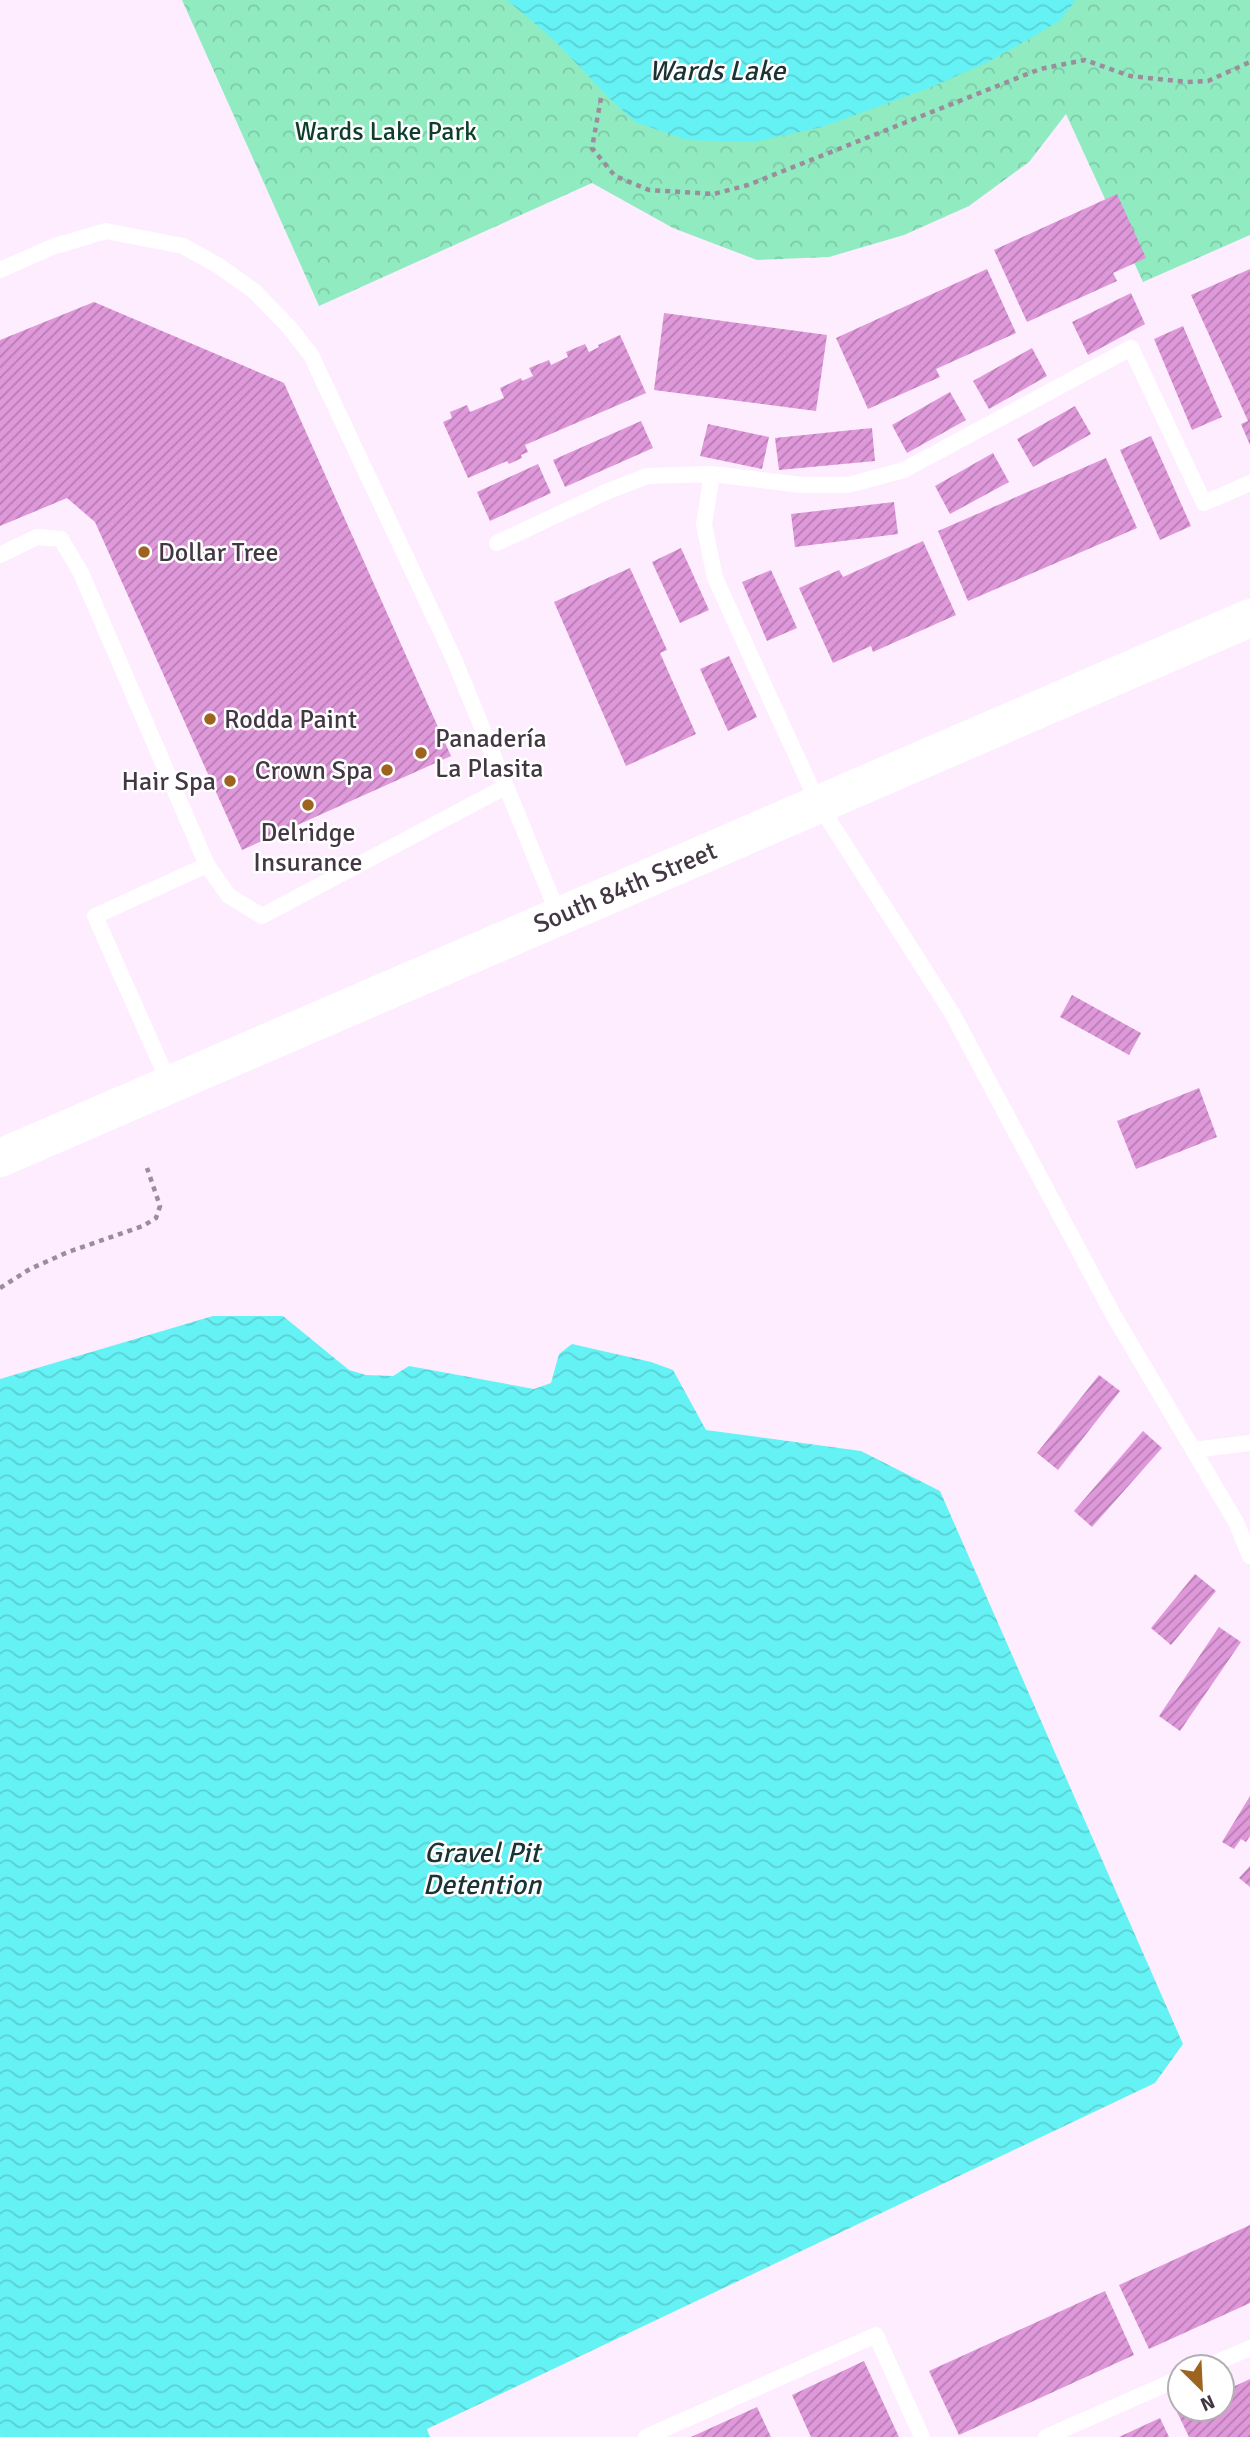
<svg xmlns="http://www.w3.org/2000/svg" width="1250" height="2437" viewBox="0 0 1250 2437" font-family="Signika,sans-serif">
  <defs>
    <pattern id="forest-crowns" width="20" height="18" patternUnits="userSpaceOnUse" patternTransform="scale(1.75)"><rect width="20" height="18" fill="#91ebc1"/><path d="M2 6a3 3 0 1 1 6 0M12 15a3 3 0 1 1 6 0" fill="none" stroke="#7ecaa7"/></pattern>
    <pattern id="water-waves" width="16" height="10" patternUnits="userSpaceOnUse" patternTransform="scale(1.75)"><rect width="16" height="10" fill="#65f2f5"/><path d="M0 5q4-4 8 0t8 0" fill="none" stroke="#59d0d3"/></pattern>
    <pattern id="building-hatch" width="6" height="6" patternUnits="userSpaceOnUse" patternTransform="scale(1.75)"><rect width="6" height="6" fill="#df98da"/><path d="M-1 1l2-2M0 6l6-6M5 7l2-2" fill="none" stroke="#b67db2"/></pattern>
  </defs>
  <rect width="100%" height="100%" fill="#fdedff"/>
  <path fill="url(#forest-crowns)" d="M 182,0 L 1250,0 L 1250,235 L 1143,282 L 1066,114 L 1029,162 L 969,206 L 904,235 L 829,257 L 757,260 L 673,228 L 592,183 L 319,306 Z"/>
  <path fill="url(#water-waves)" d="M 507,0 L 1076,0 L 1059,21 L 1031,38 L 988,62 L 929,88 L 822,127 L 754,142 L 687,140 L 635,122 L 609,98 L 554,40 Z
    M 213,1316 L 283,1316 L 349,1370 L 366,1375 L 393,1376 L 409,1366 L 534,1389 L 551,1383 L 559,1354 L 572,1344 L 651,1362 L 673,1370 L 706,1430 L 861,1451 L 940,1491 L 1183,2044 L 1155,2083 L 427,2429 L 430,2437 L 0,2437 L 0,1379 Z"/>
  <path fill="url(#building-hatch)" d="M 1117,194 L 1146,258 L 1113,273 L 1117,281 L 1027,322 L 994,250 Z
    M 987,269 L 1016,333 L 936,369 L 940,377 L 868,409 L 836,338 Z
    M 1250,269 L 1250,445 L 1241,424 L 1248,421 L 1191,295 Z
    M 1131,293 L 1145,324 L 1088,355 L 1072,322 Z
    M 94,302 L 284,383 L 451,756 L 242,850 L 95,522 L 67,498 L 0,526 L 0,340 Z
    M 664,313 L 827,335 L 816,411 L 654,390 Z
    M 1183,326 L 1222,417 L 1192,430 L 1154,339 Z
    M 620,335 L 646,393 L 525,445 L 528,452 L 521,455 L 522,458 L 509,464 L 507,461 L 468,478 L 443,422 L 452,418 L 450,412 L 467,405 L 470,412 L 504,398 L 500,388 L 521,378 L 522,381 L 533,376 L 529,368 L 549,360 L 551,365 L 568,357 L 566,352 L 585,344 L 589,352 L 599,347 L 598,345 Z
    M 1032,348 L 1047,376 L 989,409 L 973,381 Z
    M 950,392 L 966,420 L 907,453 L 892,425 Z
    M 1075,406 L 1091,434 L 1033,467 L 1017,439 Z
    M 641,421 L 653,448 L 565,487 L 553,460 Z
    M 708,424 L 769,437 L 762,469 L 700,456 Z
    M 872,428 L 875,461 L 779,470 L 775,438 Z
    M 1151,436 L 1191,526 L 1160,540 L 1120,450 Z
    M 993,453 L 1009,482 L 950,514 L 935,486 Z
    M 1106,458 L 1137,528 L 968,601 L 938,531 Z
    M 538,464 L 551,493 L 490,521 L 477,492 Z
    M 894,502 L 898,534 L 795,547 L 791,514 Z
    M 923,541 L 956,615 L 873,652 L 871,646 L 833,663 L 799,588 L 839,570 L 843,577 Z
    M 681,548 L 709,610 L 680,623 L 652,562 Z
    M 630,568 L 667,650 L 660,653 L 696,734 L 626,766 L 554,602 Z
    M 771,570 L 797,628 L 767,641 L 742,582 Z
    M 729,656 L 757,717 L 728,731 L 700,669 Z
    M 1072,995 L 1141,1033 L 1129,1055 L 1060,1017 Z
    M 1199,1088 L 1217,1137 L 1136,1169 L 1117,1121 Z
    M 1099,1375 L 1120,1391 L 1058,1470 L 1037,1453 Z
    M 1143,1431 L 1162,1448 L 1092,1527 L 1074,1511 Z
    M 1195,1574 L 1216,1591 L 1171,1645 L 1151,1628 Z
    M 1219,1627 L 1241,1642 L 1180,1731 L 1159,1716 Z
    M 1250,1796 L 1250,1836 L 1246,1842 L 1241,1839 L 1234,1849 L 1222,1842 Z
    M 1250,1866 L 1250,1887 L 1239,1878 Z
    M 1250,2225 L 1250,2303 L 1149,2349 L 1119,2285 Z
    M 1105,2291 L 1134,2355 L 959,2435 L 929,2371 Z
    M 864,2361 L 899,2437 L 811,2437 L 792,2395 Z
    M 1250,2379 L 1250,2437 L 1189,2437 L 1177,2412 L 1185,2409 L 1222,2409 L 1222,2392 Z
    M 757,2407 L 771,2437 L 691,2437 Z
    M 1160,2418 L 1169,2437 L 1119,2437 Z"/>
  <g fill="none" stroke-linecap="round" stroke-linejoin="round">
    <path stroke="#9b8d9c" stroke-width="4.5" stroke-dasharray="5 5" stroke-linecap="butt" d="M 601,98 L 592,148 L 615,176 L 649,190 L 714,194 L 748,185 L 1040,69 L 1085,60 L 1130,76 L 1187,82 L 1208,81 L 1250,62
      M 0,1288 L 30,1269 L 68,1252 L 143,1226 L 156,1218 L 160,1206 L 147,1168"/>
    <path stroke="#fff" stroke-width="16" d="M 0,270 L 52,247 L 106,231 L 183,246 L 219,266 L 254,291 L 289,327 L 311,355 L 454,659 L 559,916
      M 712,474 L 704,524 L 715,578 L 818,803 L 952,1013 L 1114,1316 L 1236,1522 L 1250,1556
      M 497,543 L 606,492 L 647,476 L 712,474 L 801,485 L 848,485 L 904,470 L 1131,348 L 1204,503 L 1250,483
      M 0,555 L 37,537 L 61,539 L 81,573 L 207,865 L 229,896 L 262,916 L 505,787
      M 170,1085 L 95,916 L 207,865
      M 1193,1450 L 1250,1443
      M 1206,2367 L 1250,2348
      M 646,2437 L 876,2335 L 922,2437
      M 1046,2437 L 1180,2378"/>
    <path stroke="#fff" stroke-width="38" d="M 0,1158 L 1250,618"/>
  </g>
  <g fill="#9c641f" stroke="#fff" stroke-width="2.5">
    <circle cx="144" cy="552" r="7"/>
    <circle cx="210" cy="719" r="7"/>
    <circle cx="421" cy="753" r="7"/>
    <circle cx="387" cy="770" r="7"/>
    <circle cx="230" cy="781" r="7"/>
    <circle cx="308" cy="805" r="7"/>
  </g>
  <g text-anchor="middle" stroke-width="5" stroke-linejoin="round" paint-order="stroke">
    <g font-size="26" fill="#0e3d2b" stroke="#fff">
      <text x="386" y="140">Wards Lake Park</text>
    </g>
    <g font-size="26" fill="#423743" stroke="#fff" text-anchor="start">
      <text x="158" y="561">Dollar Tree</text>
      <text x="224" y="728">Rodda Paint</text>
      <text x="435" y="747">Panadería<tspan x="435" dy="30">La Plasita</tspan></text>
      <text x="373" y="779" text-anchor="end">Crown Spa</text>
      <text x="216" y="790" text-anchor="end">Hair Spa</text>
      <text x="308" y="841" text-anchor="middle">Delridge<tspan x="308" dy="30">Insurance</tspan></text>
    </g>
    <g font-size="26" fill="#423743" stroke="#fff">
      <text transform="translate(625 887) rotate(-23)" y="9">South 84th Street</text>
    </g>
    <g font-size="28" font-style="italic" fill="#1b3334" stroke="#fff">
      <text x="717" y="80">Wards Lake</text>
      <text x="482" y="1862">Gravel Pit<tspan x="482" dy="32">Detention</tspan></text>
    </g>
  </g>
  <g transform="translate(1201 2388) rotate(156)"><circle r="33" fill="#ffffff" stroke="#b3afb4" stroke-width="2"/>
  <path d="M0-5L12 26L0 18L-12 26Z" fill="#9c641f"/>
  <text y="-10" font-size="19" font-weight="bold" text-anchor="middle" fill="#423743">N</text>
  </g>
</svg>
